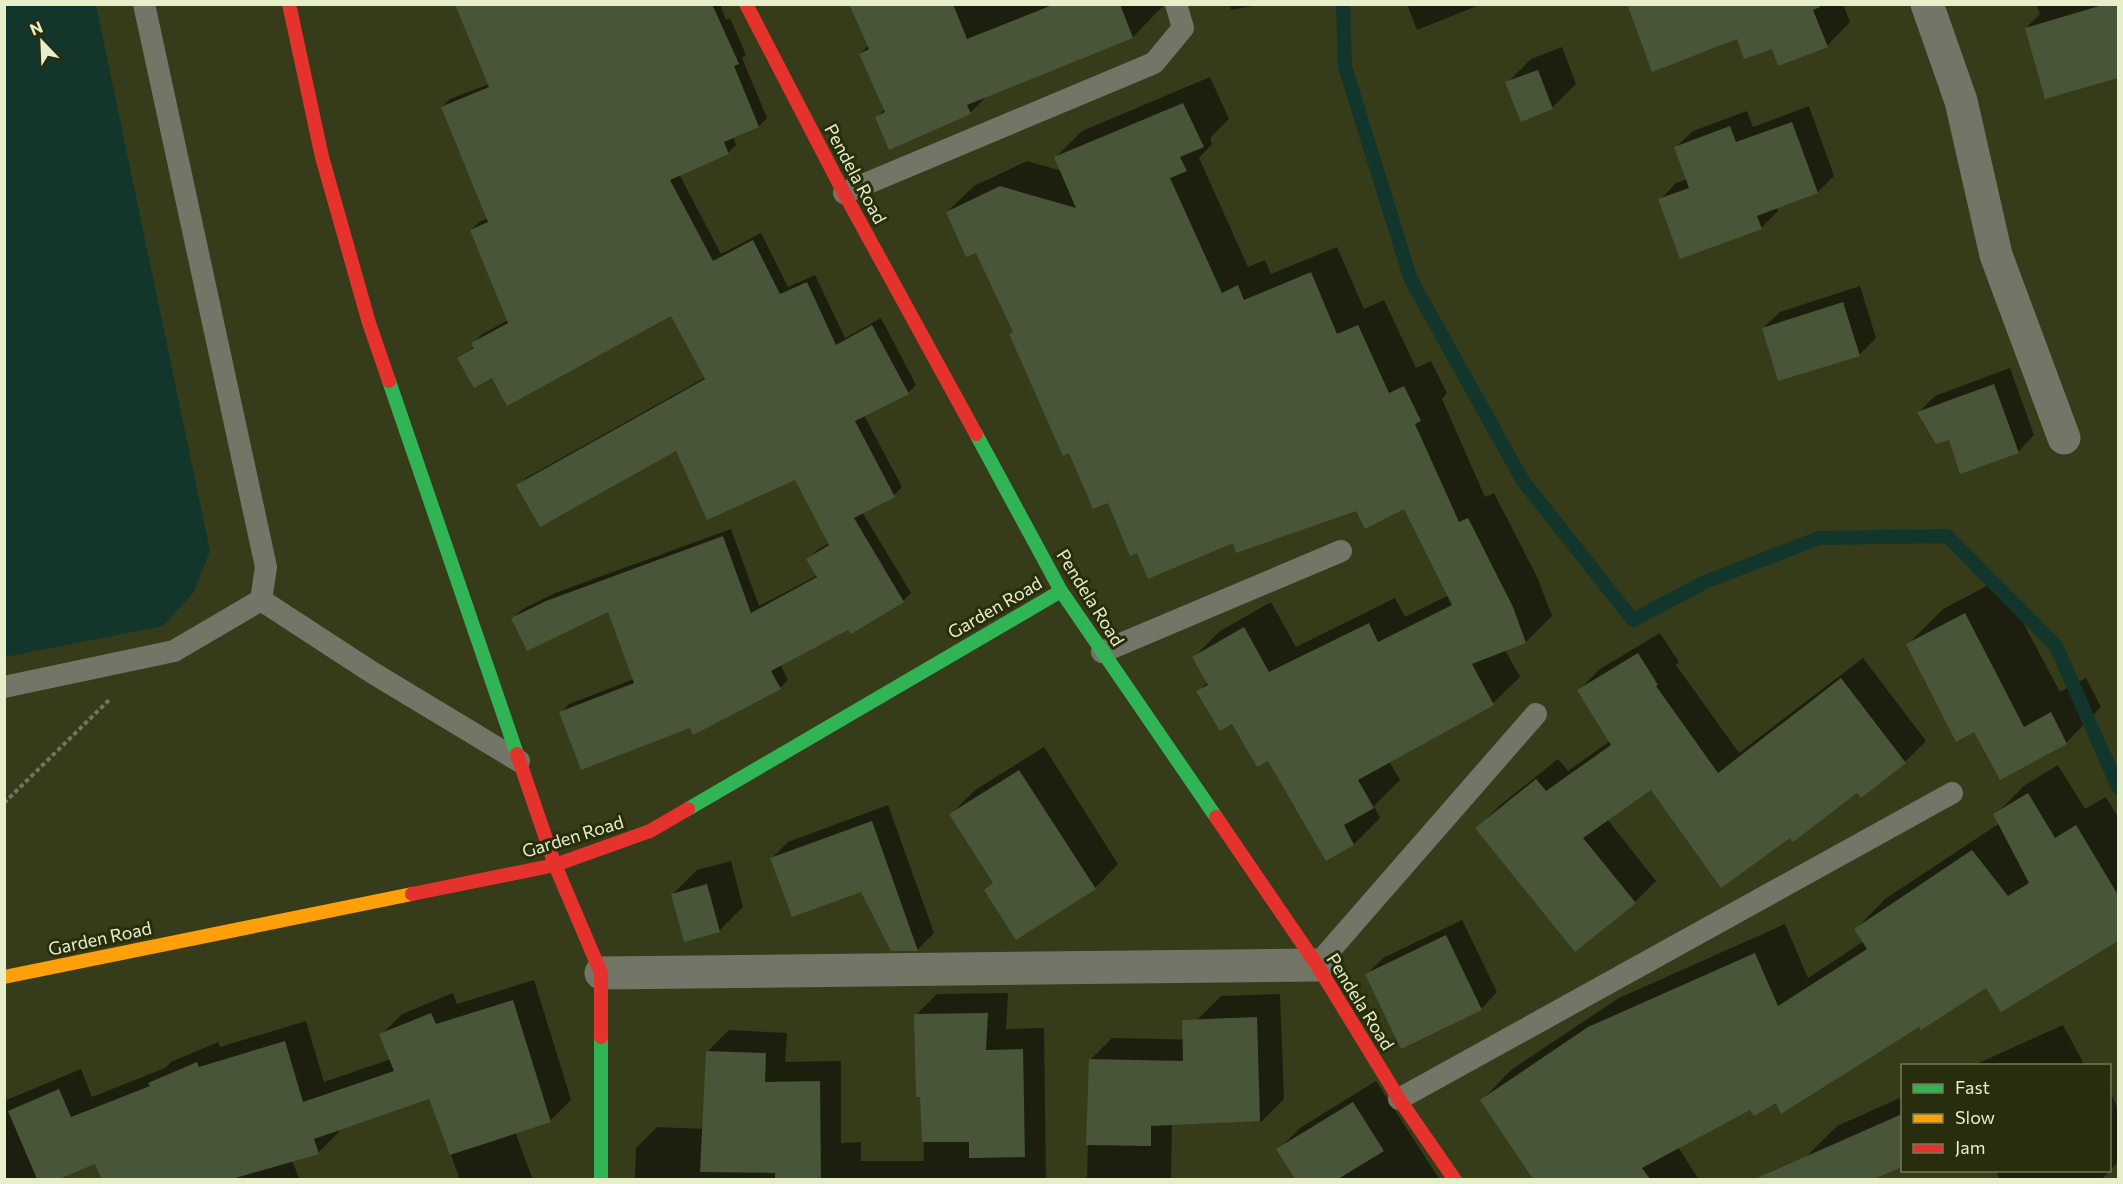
<svg xmlns="http://www.w3.org/2000/svg" width="2123" height="1184" viewBox="0 0 2123 1184" font-family="Commissioner,sans-serif">
  <rect width="100%" height="100%" fill="#363b1a"/>
  <path fill="#13362c" d="M 5,4 L 96,5 L 210,551 L 194,592 L 163,626 L 5,657 Z"/>
  <path fill="#0007" d="M 456,4 L 720,4 L 726,20 L 730,18 L 746,55 L 742,58 L 767,118 L 759,126 L 733,136 L 736,145 L 728,153 L 679,174 L 721,254 L 761,233 L 788,287 L 815,275 L 845,338 L 881,318 L 916,385 L 908,393 L 864,415 L 902,487 L 894,495 L 862,512 L 911,593 L 903,601 L 780,664 L 788,680 L 780,688 L 694,733 L 691,727 L 561,712 L 569,704 L 634,679 L 609,610 L 513,618 L 521,610 L 555,593 L 731,529 L 759,606 L 818,575 L 808,559 L 816,551 L 829,543 L 795,478 L 676,449 L 518,486 L 526,478 L 706,377 L 672,314 L 492,376 L 459,358 L 475,346 L 473,343 L 481,335 L 508,320 L 471,230 L 479,222 L 488,218 L 442,107 L 450,99 L 489,84 Z
    M 850,4 L 1165,4 L 1133,37 L 988,95 L 970,113 L 877,117 L 885,109 L 860,54 L 869,45 Z
    M 1230,4 L 1262,4 L 1231,10 Z
    M 1407,4 L 1482,4 L 1417,30 Z
    M 1633,4 L 1843,4 L 1850,22 L 1827,46 L 1773,47 Z
    M 2036,4 L 2118,4 L 2118,77 L 2046,97 L 2026,28 L 2040,14 Z
    M 1562,47 L 1576,84 L 1552,108 L 1507,83 L 1531,59 Z
    M 1210,77 L 1229,119 L 1210,138 L 1212,144 L 1199,158 L 1248,267 L 1265,260 L 1271,274 L 1337,247 L 1364,309 L 1384,300 L 1416,368 L 1431,361 L 1447,393 L 1442,399 L 1485,497 L 1494,493 L 1538,579 L 1552,616 L 1526,642 L 1505,650 L 1520,677 L 1493,703 L 1389,761 L 1400,780 L 1374,806 L 1380,818 L 1354,844 L 1327,859 L 1269,759 L 1233,722 L 1198,692 L 1208,682 L 1194,657 L 1220,631 L 1271,602 L 1296,647 L 1395,598 L 1405,617 L 1449,595 L 1405,507 L 1357,510 L 1234,541 L 1138,551 L 1109,501 L 1070,451 L 1010,334 L 1014,331 L 976,251 L 947,212 L 974,186 L 1027,161 L 1062,171 L 1056,157 L 1082,131 Z
    M 1809,106 L 1834,176 L 1818,192 L 1776,207 L 1778,211 L 1761,228 L 1660,200 L 1676,183 L 1688,179 L 1676,147 L 1693,131 L 1747,111 L 1753,127 Z
    M 1860,286 L 1876,338 L 1860,354 L 1779,380 L 1763,328 L 1780,312 Z
    M 2010,368 L 2034,435 L 2018,452 L 1949,439 L 1919,412 L 1935,396 Z
    M 2000,579 L 2060,692 L 2086,678 L 2101,707 L 2066,743 L 1975,730 L 1907,645 L 1943,609 Z
    M 1660,633 L 1679,662 L 1676,665 L 1739,753 L 1863,658 L 1926,741 L 1905,762 L 1790,836 L 1651,788 L 1607,819 L 1656,881 L 1635,902 L 1477,828 L 1498,807 L 1558,759 L 1568,771 L 1610,741 L 1579,690 L 1600,669 Z
    M 1044,747 L 1118,864 L 1095,888 L 986,890 L 994,882 L 951,814 L 975,790 Z
    M 2058,765 L 2085,809 L 2106,797 L 2118,817 L 2118,939 L 2001,1010 L 1986,985 L 1919,1025 L 1777,1101 L 1751,1108 L 1678,1147 L 1699,1180 L 1535,1180 L 1482,1100 L 1511,1070 L 1619,998 L 1785,924 L 1808,978 L 1864,941 L 1856,929 L 1885,899 L 2000,823 L 1995,815 L 2025,785 Z
    M 888,805 L 934,933 L 918,949 L 892,950 L 861,890 L 772,858 L 788,842 Z
    M 731,861 L 743,907 L 719,931 L 673,894 L 697,870 Z
    M 1462,920 L 1497,992 L 1481,1009 L 1366,975 L 1383,958 Z
    M 534,980 L 571,1100 L 550,1121 L 515,1132 L 533,1180 L 460,1180 L 430,1097 L 338,1129 L 339,1132 L 318,1153 L 292,1161 L 300,1180 L 101,1180 L 95,1163 L 55,1180 L 4,1180 L 4,1101 L 81,1069 L 92,1097 L 165,1068 L 171,1062 L 218,1042 L 220,1047 L 306,1021 L 324,1082 L 391,1059 L 381,1035 L 402,1014 L 453,993 L 457,1004 Z
    M 1008,993 L 1006,1029 L 1044,1028 L 1046,1180 L 635,1180 L 636,1148 L 657,1127 L 704,1129 L 708,1051 L 729,1030 L 787,1033 L 785,1062 L 841,1061 L 841,1143 L 861,1142 L 861,1161 L 924,1161 L 922,1096 L 916,1015 L 937,994 Z
    M 1280,994 L 1284,1099 L 1261,1122 L 1197,1020 L 1221,996 Z
    M 2063,1025 L 2085,1066 L 1972,1066 Z
    M 1112,1038 L 1208,1040 L 1172,1124 L 1171,1180 L 1087,1180 L 1090,1060 Z
    M 1376,1081 L 1440,1180 L 1296,1180 L 1278,1150 L 1300,1128 Z
    M 2110,1092 L 2118,1109 L 2118,1162 L 2101,1180 L 2000,1180 L 1996,1170 L 2110,1170 Z
    M 1902,1097 L 1902,1165 L 1870,1180 L 1812,1180 L 1803,1160 L 1837,1126 Z"/>
  <g fill="none" stroke-linecap="round" stroke-linejoin="round">
    <path stroke="#13362c" stroke-width="14" d="M 1343,4 L 1345,67 L 1411,280 L 1523,481 L 1633,620 L 1705,582 L 1819,538 L 1947,536 L 2056,646 L 2118,787"/>
  </g>
  <path fill="#495539" d="M 455,4 L 712,4 L 739,64 L 734,66 L 759,127 L 724,142 L 729,154 L 670,180 L 713,261 L 753,240 L 780,294 L 807,282 L 836,345 L 872,325 L 909,394 L 855,421 L 895,497 L 854,518 L 904,602 L 851,634 L 848,630 L 771,671 L 781,689 L 726,718 L 693,735 L 690,728 L 581,770 L 559,712 L 634,683 L 608,612 L 527,651 L 511,618 L 546,601 L 723,536 L 751,613 L 817,577 L 806,559 L 829,545 L 795,480 L 707,520 L 676,451 L 540,527 L 516,485 L 705,379 L 671,316 L 507,406 L 492,378 L 474,388 L 457,358 L 474,348 L 471,343 L 508,323 L 470,230 L 488,222 L 441,107 L 489,87 Z
    M 849,4 L 953,4 L 967,39 L 1055,4 L 1120,4 L 1133,38 L 967,105 L 971,114 L 889,150 L 875,117 L 885,112 L 859,54 L 869,49 Z
    M 1627,4 L 1819,4 L 1820,7 L 1813,10 L 1828,47 L 1778,66 L 1772,49 L 1744,59 L 1737,39 L 1652,72 Z
    M 2106,4 L 2118,4 L 2118,78 L 2045,99 L 2025,28 Z
    M 1538,70 L 1553,109 L 1521,122 L 1505,82 Z
    M 1183,103 L 1204,147 L 1180,157 L 1187,171 L 1170,178 L 1222,293 L 1238,285 L 1244,300 L 1311,272 L 1337,334 L 1358,325 L 1389,393 L 1404,386 L 1421,421 L 1415,424 L 1459,522 L 1468,518 L 1513,607 L 1526,643 L 1472,664 L 1494,705 L 1358,780 L 1374,808 L 1344,825 L 1354,845 L 1326,861 L 1268,761 L 1257,767 L 1232,724 L 1220,731 L 1196,691 L 1208,685 L 1192,657 L 1244,627 L 1269,672 L 1369,623 L 1378,642 L 1452,605 L 1404,509 L 1365,529 L 1356,511 L 1236,553 L 1233,543 L 1148,579 L 1137,553 L 1130,556 L 1108,503 L 1093,509 L 1069,453 L 1063,456 L 1009,334 L 1013,332 L 976,253 L 966,257 L 946,212 L 1000,186 L 1076,208 L 1054,157 Z
    M 1792,122 L 1818,193 L 1757,216 L 1762,229 L 1680,259 L 1658,199 L 1689,188 L 1674,147 L 1730,126 L 1736,142 Z
    M 1843,302 L 1860,356 L 1778,381 L 1762,328 Z
    M 1994,384 L 2019,453 L 1960,474 L 1949,440 L 1936,444 L 1917,412 Z
    M 1965,613 L 2024,727 L 2051,712 L 2067,744 L 2000,780 L 1974,732 L 1956,742 L 1906,644 Z
    M 1638,653 L 1658,685 L 1656,686 L 1718,773 L 1841,678 L 1906,763 L 1861,798 L 1857,793 L 1793,842 L 1790,838 L 1721,888 L 1651,790 L 1583,838 L 1636,903 L 1575,952 L 1475,828 L 1536,779 L 1546,791 L 1611,745 L 1577,690 Z
    M 1019,770 L 1096,889 L 1016,940 L 984,890 L 993,883 L 949,814 Z
    M 2028,793 L 2055,838 L 2076,825 L 2118,895 L 2118,941 L 2001,1012 L 1986,988 L 1921,1030 L 1919,1027 L 1781,1114 L 1776,1103 L 1754,1116 L 1750,1110 L 1642,1168 L 1650,1179 L 1533,1179 L 1480,1100 L 1588,1027 L 1755,953 L 1778,1006 L 1867,949 L 1854,929 L 1972,850 L 2008,896 L 2029,883 L 1993,814 Z
    M 872,821 L 918,951 L 891,951 L 861,892 L 792,917 L 770,858 Z
    M 707,884 L 720,932 L 684,942 L 671,894 Z
    M 1446,935 L 1482,1010 L 1401,1049 L 1365,974 Z
    M 513,1000 L 551,1122 L 450,1155 L 429,1099 L 314,1139 L 319,1154 L 232,1179 L 101,1179 L 95,1164 L 59,1179 L 37,1179 L 8,1111 L 59,1089 L 71,1117 L 150,1086 L 148,1083 L 197,1062 L 199,1067 L 285,1041 L 303,1102 L 394,1071 L 379,1034 L 431,1013 L 436,1024 Z
    M 988,1013 L 986,1050 L 1023,1049 L 1025,1157 L 969,1158 L 969,1142 L 922,1142 L 920,1097 L 916,1097 L 914,1014 Z
    M 1257,1017 L 1260,1121 L 1151,1126 L 1151,1146 L 1086,1145 L 1089,1059 L 1183,1061 L 1182,1020 Z
    M 706,1051 L 766,1053 L 765,1082 L 820,1081 L 821,1179 L 775,1179 L 775,1173 L 700,1172 Z
    M 1353,1102 L 1384,1151 L 1338,1179 L 1295,1179 L 1276,1149 Z
    M 1902,1114 L 1902,1167 L 1874,1179 L 1755,1179 Z"/>
  <g fill="none" stroke-linecap="round" stroke-linejoin="round">
    <path stroke="#717363" stroke-width="4" stroke-dasharray="4.5 3" stroke-linecap="butt" d="M 4,803 L 109,700"/>
    <path stroke="#737667" stroke-width="22" d="M 844,193 L 1154,63 L 1183,28 L 1176,4
      M 261,600 L 373,673 L 519,761
      M 1102,652 L 1341,551
      M 4,687 L 174,651 L 261,600 L 266,567 L 144,4
      M 1317,965 L 1536,714
      M 1399,1099 L 1952,793"/>
    <path stroke="#737667" stroke-width="33" d="M 1927,4 L 1961,101 L 1996,255 L 2064,438
      M 601,973 L 1317,965"/>
    <path stroke="#30b455" stroke-width="14" d="M 389,381 L 517,754
      M 976,434 L 1061,591 L 1216,817
      M 688,809 L 1061,591
      M 601,1037 L 601,1180"/>
    <path stroke="#ff9f0a" stroke-width="14" d="M 4,977 L 412,894"/>
    <path stroke="#e5322d" stroke-width="14" d="M 289,4 L 322,157 L 369,323 L 389,381
      M 746,4 L 844,193 L 976,434
      M 517,754 L 555,865 L 601,973 L 601,1037
      M 1216,817 L 1317,965 L 1399,1099 L 1455,1180
      M 412,894 L 555,865 L 650,831 L 688,809"/>
  </g>
  <g text-anchor="middle" stroke-width="6" stroke-linejoin="round" paint-order="stroke">
    <g font-size="18" fill="#e6efc9" stroke="#272d0d">
      <text transform="translate(855 174) rotate(62)" y="6">Pendela Road</text>
      <text transform="translate(1090 598) rotate(58)" y="6">Pendela Road</text>
      <text transform="translate(995 608) rotate(-30)" y="6">Garden Road</text>
      <text transform="translate(573 837) rotate(-17)" y="6">Garden Road</text>
      <text transform="translate(100 939) rotate(-12)" y="6">Garden Road</text>
      <text transform="translate(1360 1002) rotate(58)" y="6">Pendela Road</text>
    </g>
  </g>
  <rect width="2123" height="1184" fill="none" stroke="#e6efc9" stroke-width="12"/>
  <rect x="1901" y="1064" width="210" height="108" fill="#272d0d" stroke="#737b58" stroke-width="1.5"/>
  <rect x="1913" y="1084" width="30" height="9" fill="#30b455" stroke="#737b58" stroke-width="1.5"/>
  <text x="1955" y="1094" font-size="18" fill="#e6efc9">Fast</text>
  <rect x="1913" y="1114" width="30" height="9" fill="#ff9f0a" stroke="#737b58" stroke-width="1.5"/>
  <text x="1955" y="1124" font-size="18" fill="#e6efc9">Slow</text>
  <rect x="1913" y="1144" width="30" height="9" fill="#e5322d" stroke="#737b58" stroke-width="1.5"/>
  <text x="1955" y="1154" font-size="18" fill="#e6efc9">Jam</text>
  <g transform="translate(42 42) rotate(337)" stroke="#272d0d" stroke-width="4.5" paint-order="stroke">
  <path d="M0-4.5L10 22L0 15L-10 22Z" fill="#e6efc9"/>
  <text y="-9" font-size="16" font-weight="bold" text-anchor="middle" fill="#e6efc9">N</text>
  </g>
</svg>
